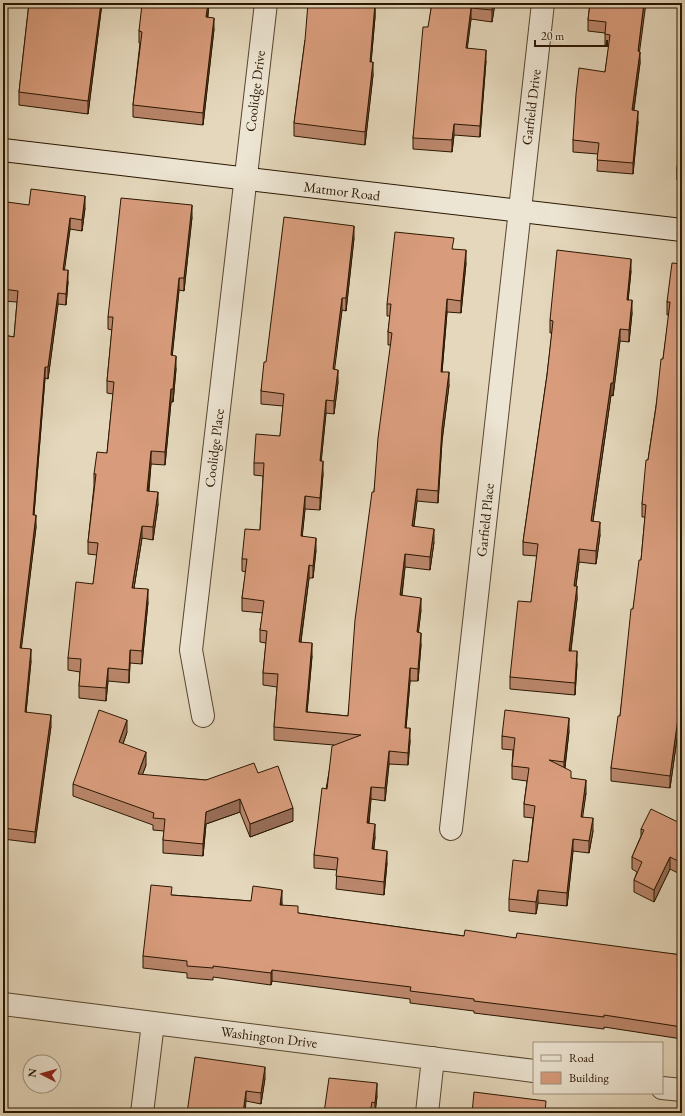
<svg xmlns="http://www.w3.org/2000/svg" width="685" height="1116" viewBox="0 0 685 1116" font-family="'EB Garamond',serif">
  <rect width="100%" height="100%" fill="#e4d7bb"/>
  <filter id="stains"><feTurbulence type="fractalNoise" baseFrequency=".005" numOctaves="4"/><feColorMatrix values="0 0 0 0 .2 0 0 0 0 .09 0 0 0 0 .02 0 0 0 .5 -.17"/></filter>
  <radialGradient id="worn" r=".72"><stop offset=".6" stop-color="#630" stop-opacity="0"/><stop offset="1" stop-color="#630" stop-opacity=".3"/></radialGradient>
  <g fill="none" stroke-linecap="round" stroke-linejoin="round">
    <g stroke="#58462f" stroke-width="24">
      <path id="street" d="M 203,716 L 191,650 L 266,3
        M 451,829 L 543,3
        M 3,1004 L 534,1071
        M 662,1088 L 682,1090
        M 142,1113 L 153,1023
        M 427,1113 L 433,1058"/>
    </g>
    <g stroke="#2a1600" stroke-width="24">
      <path id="secondary" d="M 3,150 L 682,230"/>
    </g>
    <use href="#street" stroke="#ede5d3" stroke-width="22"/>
    <use href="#secondary" stroke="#ede5d3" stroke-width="22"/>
  </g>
  <path fill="#ba866b" stroke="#2a1600" d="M 29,3 L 102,3 L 88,114 L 19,105 L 19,92 Z
    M 209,3 L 208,17 L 214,29 L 203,125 L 133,117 L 133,105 L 140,43 L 139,43 L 139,31 L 145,5 Z
    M 375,3 L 375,17 L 371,62 L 373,75 L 365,145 L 294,136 L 294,123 L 305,40 Z
    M 432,3 L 495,3 L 492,22 L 471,19 L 467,48 L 486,61 L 480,137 L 454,135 L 452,152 L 413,149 L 413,138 Z
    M 590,3 L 639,51 L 640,63 L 634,110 L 638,122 L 633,174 L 597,171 L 598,154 L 573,152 L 573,140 L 605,72 L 609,46 L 605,45 L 605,33 L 588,31 L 588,20 Z
    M 682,146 L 682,180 L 677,180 L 677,169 Z
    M 29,205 L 85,208 L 82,231 L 70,229 L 64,270 L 68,282 L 66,305 L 58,304 L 48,379 L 45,378 L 34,515 L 36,527 L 21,649 L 31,661 L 26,712 L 51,726 L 35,843 L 3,839 L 3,335 L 14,337 L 17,302 L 3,301 L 3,273 L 5,250 L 3,250 L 3,239 Z
    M 192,217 L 184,291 L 179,290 L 172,356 L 176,369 L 173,402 L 171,402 L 165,465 L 151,464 L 149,491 L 158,504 L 153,540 L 142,538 L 134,588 L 148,602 L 142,664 L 130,663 L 129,683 L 108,681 L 106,701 L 79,698 L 79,686 L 80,672 L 68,670 L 68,658 L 93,584 L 97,555 L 88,554 L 88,542 L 94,486 L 94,474 L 107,453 L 113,394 L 107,393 L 107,381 L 112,330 L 108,329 L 108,317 Z
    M 354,238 L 346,311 L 342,310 L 334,369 L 338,382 L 334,414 L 326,413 L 321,461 L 323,474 L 320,510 L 305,509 L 302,536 L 316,550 L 313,578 L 309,578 L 301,642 L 312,656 L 307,712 L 348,716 L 391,345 L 388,345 L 388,332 L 390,316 L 387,316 L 387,304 L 454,249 L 466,263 L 461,313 L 447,312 L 442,372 L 449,385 L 442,441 L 438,503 L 417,501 L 414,526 L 434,542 L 430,570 L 405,567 L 402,596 L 421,610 L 418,633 L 421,645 L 418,681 L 410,681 L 406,728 L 410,741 L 408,765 L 389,764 L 385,801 L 371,799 L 369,824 L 375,837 L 374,849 L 387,863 L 384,895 L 336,889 L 337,870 L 314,868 L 314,855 L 334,745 L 274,740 L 274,727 L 277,687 L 263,685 L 263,673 L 266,643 L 260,642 L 260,630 L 263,613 L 242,611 L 242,598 L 246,572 L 242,571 L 242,559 L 260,530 L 263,476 L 254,475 L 254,463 L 280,436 L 283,406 L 261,404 L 261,391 L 266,362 Z
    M 682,264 L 682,724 L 679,724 L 670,788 L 611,781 L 611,768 L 620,716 L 633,609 L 641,560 L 645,517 L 642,517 L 642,504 L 648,460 L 663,359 L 669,315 L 667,315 L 667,302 Z
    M 631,271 L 628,300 L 632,313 L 629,342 L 620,341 L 613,396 L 611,395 L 593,521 L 600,535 L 596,564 L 579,562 L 576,586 L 577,599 L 571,651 L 577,664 L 575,695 L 510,689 L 510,677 L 531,602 L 537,556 L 523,555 L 523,542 L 547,375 L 552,333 L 550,333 L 550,320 Z
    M 569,731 L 565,768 L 571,778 L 586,793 L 582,817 L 593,831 L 589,853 L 573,851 L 567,906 L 538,903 L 536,914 L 509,911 L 509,899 L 528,862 L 533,818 L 524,817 L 524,804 L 527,781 L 512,779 L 512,766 L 513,750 L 502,749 L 502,736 Z
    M 127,732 L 123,744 L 146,765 L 142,775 L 206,780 L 258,773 L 293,821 L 250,837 L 240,812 L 206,824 L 203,856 L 163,853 L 163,840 L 164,831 L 153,830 L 153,825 L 73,796 L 73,784 Z
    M 682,824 L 682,875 L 670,869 L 654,902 L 634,892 L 634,880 L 637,872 L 632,869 L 632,857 L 641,836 L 641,829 Z
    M 172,895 L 251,901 L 282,902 L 282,905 L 298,913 L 464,936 L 516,938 L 682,955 L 682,1039 L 604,1027 L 604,1029 L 474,1013 L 474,1011 L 410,1003 L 410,999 L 272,981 L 271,985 L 213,977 L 213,980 L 187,978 L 187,973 L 143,968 L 143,956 Z
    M 265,1078 L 261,1104 L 246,1101 L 187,1113 Z
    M 377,1096 L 375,1113 L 324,1113 Z"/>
  <path fill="#976d57" stroke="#2a1600" d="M 101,3 L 102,3 L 88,114 L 88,101 Z
    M 208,3 L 209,3 L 206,29 L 206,17 Z
    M 493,3 L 495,3 L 492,22 L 492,10 Z
    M 644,3 L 646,3 L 638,63 L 638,51 Z
    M 375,4 L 375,17 L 370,75 L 370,62 Z
    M 471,8 L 471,19 L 466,59 L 466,48 Z
    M 214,18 L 214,29 L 203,125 L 203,113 Z
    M 486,50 L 486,61 L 480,137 L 480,126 Z
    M 640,52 L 640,63 L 632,121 L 632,110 Z
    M 373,62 L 373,75 L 365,145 L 365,132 Z
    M 638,111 L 638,122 L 633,174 L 633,163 Z
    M 454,124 L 454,135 L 452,152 L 452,140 Z
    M 85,196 L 85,208 L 82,231 L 82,220 Z
    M 192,205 L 192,217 L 184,291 L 184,278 Z
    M 70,218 L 70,229 L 63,281 L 63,270 Z
    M 354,226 L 354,238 L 346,311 L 346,298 Z
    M 466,250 L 466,263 L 461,313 L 461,301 Z
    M 631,259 L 631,271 L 627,312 L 627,300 Z
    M 68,270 L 68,282 L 66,305 L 66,294 Z
    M 179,278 L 179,290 L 171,368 L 171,355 Z
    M 58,293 L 58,304 L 48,379 L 48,367 Z
    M 342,298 L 342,310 L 333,382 L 333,369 Z
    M 447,299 L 447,312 L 441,384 L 441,372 Z
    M 632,300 L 632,313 L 629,342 L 629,330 Z
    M 620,329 L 620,341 L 613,396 L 613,383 Z
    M 176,356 L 176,369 L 173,402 L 173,389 Z
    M 45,367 L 45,378 L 33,526 L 33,515 Z
    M 338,370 L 338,382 L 334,414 L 334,401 Z
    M 449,372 L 449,385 L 442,441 L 438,503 L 438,491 L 442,428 Z
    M 611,383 L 611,395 L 591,534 L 591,521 Z
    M 171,389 L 171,402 L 165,465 L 165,452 Z
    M 326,400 L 326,413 L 320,473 L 320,461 Z
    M 151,451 L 151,464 L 147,503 L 147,491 Z
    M 323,461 L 323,474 L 320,510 L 320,498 Z
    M 417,489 L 417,501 L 412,539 L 412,526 Z
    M 158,492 L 158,504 L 153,540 L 153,527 Z
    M 305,496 L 305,509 L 301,549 L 301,536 Z
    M 36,515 L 36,527 L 20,660 L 20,648 Z
    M 600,522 L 600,535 L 596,564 L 596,551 Z
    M 142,526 L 142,538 L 132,600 L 132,588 Z
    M 434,529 L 434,542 L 430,570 L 430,557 Z
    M 316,538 L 316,550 L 313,578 L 313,566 Z
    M 579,549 L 579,562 L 574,598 L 574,586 Z
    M 405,554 L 405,567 L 400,608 L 400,595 Z
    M 309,565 L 309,578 L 299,654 L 299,642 Z
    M 577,586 L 577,599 L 569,663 L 569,651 Z
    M 148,589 L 148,602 L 142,664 L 142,651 Z
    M 421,598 L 421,610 L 417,645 L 417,632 Z
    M 421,633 L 421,645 L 418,681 L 418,669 Z
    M 312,643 L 312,656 L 306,724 L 306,712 Z
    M 31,649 L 31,661 L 25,723 L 25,712 Z
    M 130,650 L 130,663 L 129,683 L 129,670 Z
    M 577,651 L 577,664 L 575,695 L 575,683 Z
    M 108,668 L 108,681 L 106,701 L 106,688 Z
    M 410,668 L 410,681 L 405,740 L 405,728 Z
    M 679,711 L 679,724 L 670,788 L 670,776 Z
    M 51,715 L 51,726 L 35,843 L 35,832 Z
    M 569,718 L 569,731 L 564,774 L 564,762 Z
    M 127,720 L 127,732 L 119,755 L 119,742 Z
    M 410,728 L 410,741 L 408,765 L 408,753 Z
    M 389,751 L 389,764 L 385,801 L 385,788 Z
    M 146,752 L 146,765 L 138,787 L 138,774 Z
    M 586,780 L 586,793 L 581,829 L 581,817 Z
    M 371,787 L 371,799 L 367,836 L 367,823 Z
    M 240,799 L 240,812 L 206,824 L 203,856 L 203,844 L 206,812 Z
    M 293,808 L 293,821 L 250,837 L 250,824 Z
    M 593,818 L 593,831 L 589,853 L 589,841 Z
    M 375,824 L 375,837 L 372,861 L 372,849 Z
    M 573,839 L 573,851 L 567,906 L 567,893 Z
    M 387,851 L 387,863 L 384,895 L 384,882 Z
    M 670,857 L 670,869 L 654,902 L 654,890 Z
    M 282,890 L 282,902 L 280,917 L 280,905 Z
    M 538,890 L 538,903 L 536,914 L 536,902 Z
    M 272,970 L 272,981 L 271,985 L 271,973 Z
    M 265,1067 L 265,1078 L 261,1104 L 261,1093 Z
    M 377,1083 L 377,1096 L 375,1113 L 375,1103 Z
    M 246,1091 L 246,1101 L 245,1113 L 243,1113 Z"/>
  <path fill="#d89c7c" stroke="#2a1600" d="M 29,3 L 101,3 L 88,101 L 19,92 Z
    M 145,3 L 208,3 L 206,17 L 214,18 L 203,113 L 133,105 L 142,32 L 139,31 L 142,4 L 145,5 Z
    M 308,3 L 374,3 L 374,4 L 375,4 L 370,62 L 373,62 L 365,132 L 294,123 L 305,40 Z
    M 432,3 L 493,3 L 492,10 L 471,8 L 466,48 L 486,50 L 480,126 L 454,124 L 452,140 L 413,138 L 423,27 L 428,27 Z
    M 590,3 L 644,3 L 638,51 L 640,52 L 632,110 L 638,111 L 633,163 L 597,160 L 599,143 L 573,140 L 576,94 L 579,68 L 605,72 L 610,35 L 605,34 L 606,22 L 588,20 Z
    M 679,146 L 682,146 L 682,169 L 677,169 Z
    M 31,189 L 85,196 L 82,220 L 70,218 L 63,270 L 68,270 L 66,294 L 58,293 L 48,367 L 45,367 L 33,515 L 36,515 L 20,648 L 31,649 L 25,712 L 51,715 L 35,832 L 3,828 L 3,335 L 14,337 L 18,291 L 3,289 L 3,273 L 6,239 L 3,239 L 3,232 L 7,202 L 29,205 Z
    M 121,198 L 192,205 L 184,278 L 179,278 L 171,355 L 176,356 L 173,389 L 171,389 L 165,452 L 151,451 L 147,491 L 158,492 L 153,527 L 142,526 L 132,588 L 148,589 L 142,651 L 130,650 L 129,670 L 108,668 L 106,688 L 79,686 L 81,659 L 68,658 L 76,582 L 93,584 L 98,543 L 88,542 L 96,474 L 94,474 L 97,452 L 107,453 L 114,382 L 107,381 L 113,317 L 108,317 Z
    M 284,217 L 354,226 L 346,298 L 342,298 L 333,369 L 338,370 L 334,401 L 326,400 L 320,461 L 323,461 L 320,498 L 305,496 L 301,536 L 316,538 L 313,566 L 309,565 L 299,642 L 312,643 L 306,712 L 348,716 L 355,620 L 372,492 L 374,492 L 378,438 L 392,333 L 388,332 L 391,304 L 387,304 L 395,232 L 454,238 L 452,249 L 466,250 L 461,301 L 447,299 L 441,372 L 449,372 L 442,428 L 438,491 L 417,489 L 412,526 L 434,529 L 430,557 L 405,554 L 400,595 L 421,598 L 417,632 L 421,633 L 418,669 L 410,668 L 405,728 L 410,728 L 408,753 L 389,751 L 385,788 L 371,787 L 367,823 L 375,824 L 372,849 L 387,851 L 384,882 L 336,876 L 338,858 L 314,855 L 322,788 L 327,789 L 332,746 L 361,735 L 274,727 L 278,674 L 263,673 L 267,631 L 260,630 L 264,601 L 242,598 L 247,559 L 242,559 L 245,529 L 260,530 L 264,463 L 254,463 L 256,434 L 280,436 L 284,394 L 261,391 L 264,362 L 266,362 Z
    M 557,250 L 631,259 L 627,300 L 632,300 L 629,330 L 620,329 L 613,383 L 611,383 L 591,521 L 600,522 L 596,551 L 579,549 L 574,586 L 577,586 L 569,651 L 577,651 L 575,683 L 510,677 L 518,601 L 531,602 L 538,544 L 523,542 L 547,375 L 553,321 L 550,320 Z
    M 672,263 L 682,264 L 682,711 L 679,711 L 670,776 L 611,768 L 618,716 L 620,716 L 631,609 L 633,609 L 639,560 L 641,560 L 646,505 L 642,504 L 646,460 L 648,460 L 656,407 L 661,359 L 663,359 L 670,302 L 667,302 Z
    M 99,710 L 127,720 L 119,742 L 146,752 L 138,774 L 206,780 L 254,763 L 258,773 L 278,766 L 293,808 L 250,824 L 240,799 L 206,812 L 203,844 L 163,840 L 165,819 L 153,818 L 154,813 L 73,784 Z
    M 505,710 L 569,718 L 564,762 L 549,760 L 571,771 L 571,778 L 586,780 L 581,817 L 593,818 L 589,841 L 573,839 L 567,893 L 538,890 L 536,902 L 509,899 L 513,860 L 528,862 L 535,806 L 524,804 L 529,768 L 512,766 L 515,738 L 502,736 Z
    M 651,809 L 682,824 L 682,863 L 670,857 L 654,890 L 634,880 L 642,862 L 632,857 L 644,830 L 641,829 Z
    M 151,885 L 172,887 L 171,895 L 251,901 L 253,886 L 282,890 L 280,905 L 298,906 L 298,913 L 464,936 L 465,930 L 516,938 L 517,933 L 682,955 L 682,1027 L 604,1015 L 604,1017 L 474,1001 L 474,999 L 410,991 L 411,987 L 272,970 L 271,973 L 213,966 L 213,968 L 187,966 L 187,961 L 143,956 Z
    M 195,1057 L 265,1067 L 261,1093 L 246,1091 L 243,1113 L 187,1113 Z
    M 329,1078 L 377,1083 L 375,1103 L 372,1102 L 370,1113 L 324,1113 Z
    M 474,1092 L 546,1101 L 545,1113 L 472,1113 Z"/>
  <g text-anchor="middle" stroke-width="4" stroke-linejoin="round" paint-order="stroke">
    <g font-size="14" fill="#2a1600" stroke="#ede5d3">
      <text transform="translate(255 91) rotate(-83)" y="5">Coolidge Drive</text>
      <text transform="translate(531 107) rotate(-83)" y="5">Garfield Drive</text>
      <text transform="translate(342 191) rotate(7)" y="5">Matmor Road</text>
      <text transform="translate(214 448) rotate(-83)" y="5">Coolidge Place</text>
      <text transform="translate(485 520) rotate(-84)" y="5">Garfield Place</text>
      <text transform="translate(269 1037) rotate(7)" y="5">Washington Drive</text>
    </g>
  </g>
  <rect width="685" height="1116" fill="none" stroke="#e4d7bb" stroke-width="16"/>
  <rect x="4" y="4" width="677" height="1108" fill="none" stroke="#2a1600" stroke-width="2"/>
  <rect x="8" y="8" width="669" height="1100" fill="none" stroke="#2a1600"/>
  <rect x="533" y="1042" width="130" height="52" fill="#ede5d3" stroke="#9f927f"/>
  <rect x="541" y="1055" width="20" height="6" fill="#ede5d3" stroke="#9f927f"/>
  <text x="569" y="1062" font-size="12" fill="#2a1600">Road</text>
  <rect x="541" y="1072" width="20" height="12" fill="#d89c7c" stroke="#9f927f"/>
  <text x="569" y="1082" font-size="12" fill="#2a1600">Building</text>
  <g transform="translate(42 1074) rotate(276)"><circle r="19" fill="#ede5d3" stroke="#9f927f"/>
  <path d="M0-3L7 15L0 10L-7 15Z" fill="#8f2418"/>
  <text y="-6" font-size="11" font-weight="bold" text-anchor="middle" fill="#2a1600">N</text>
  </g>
  <path d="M535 40v6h72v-6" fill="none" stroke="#2a1600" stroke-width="2"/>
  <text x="541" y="40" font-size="12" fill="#2a1600" stroke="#ede5d3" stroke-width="3" paint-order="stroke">20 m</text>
  <rect width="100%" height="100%" filter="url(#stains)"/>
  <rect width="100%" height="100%" fill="url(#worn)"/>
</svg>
